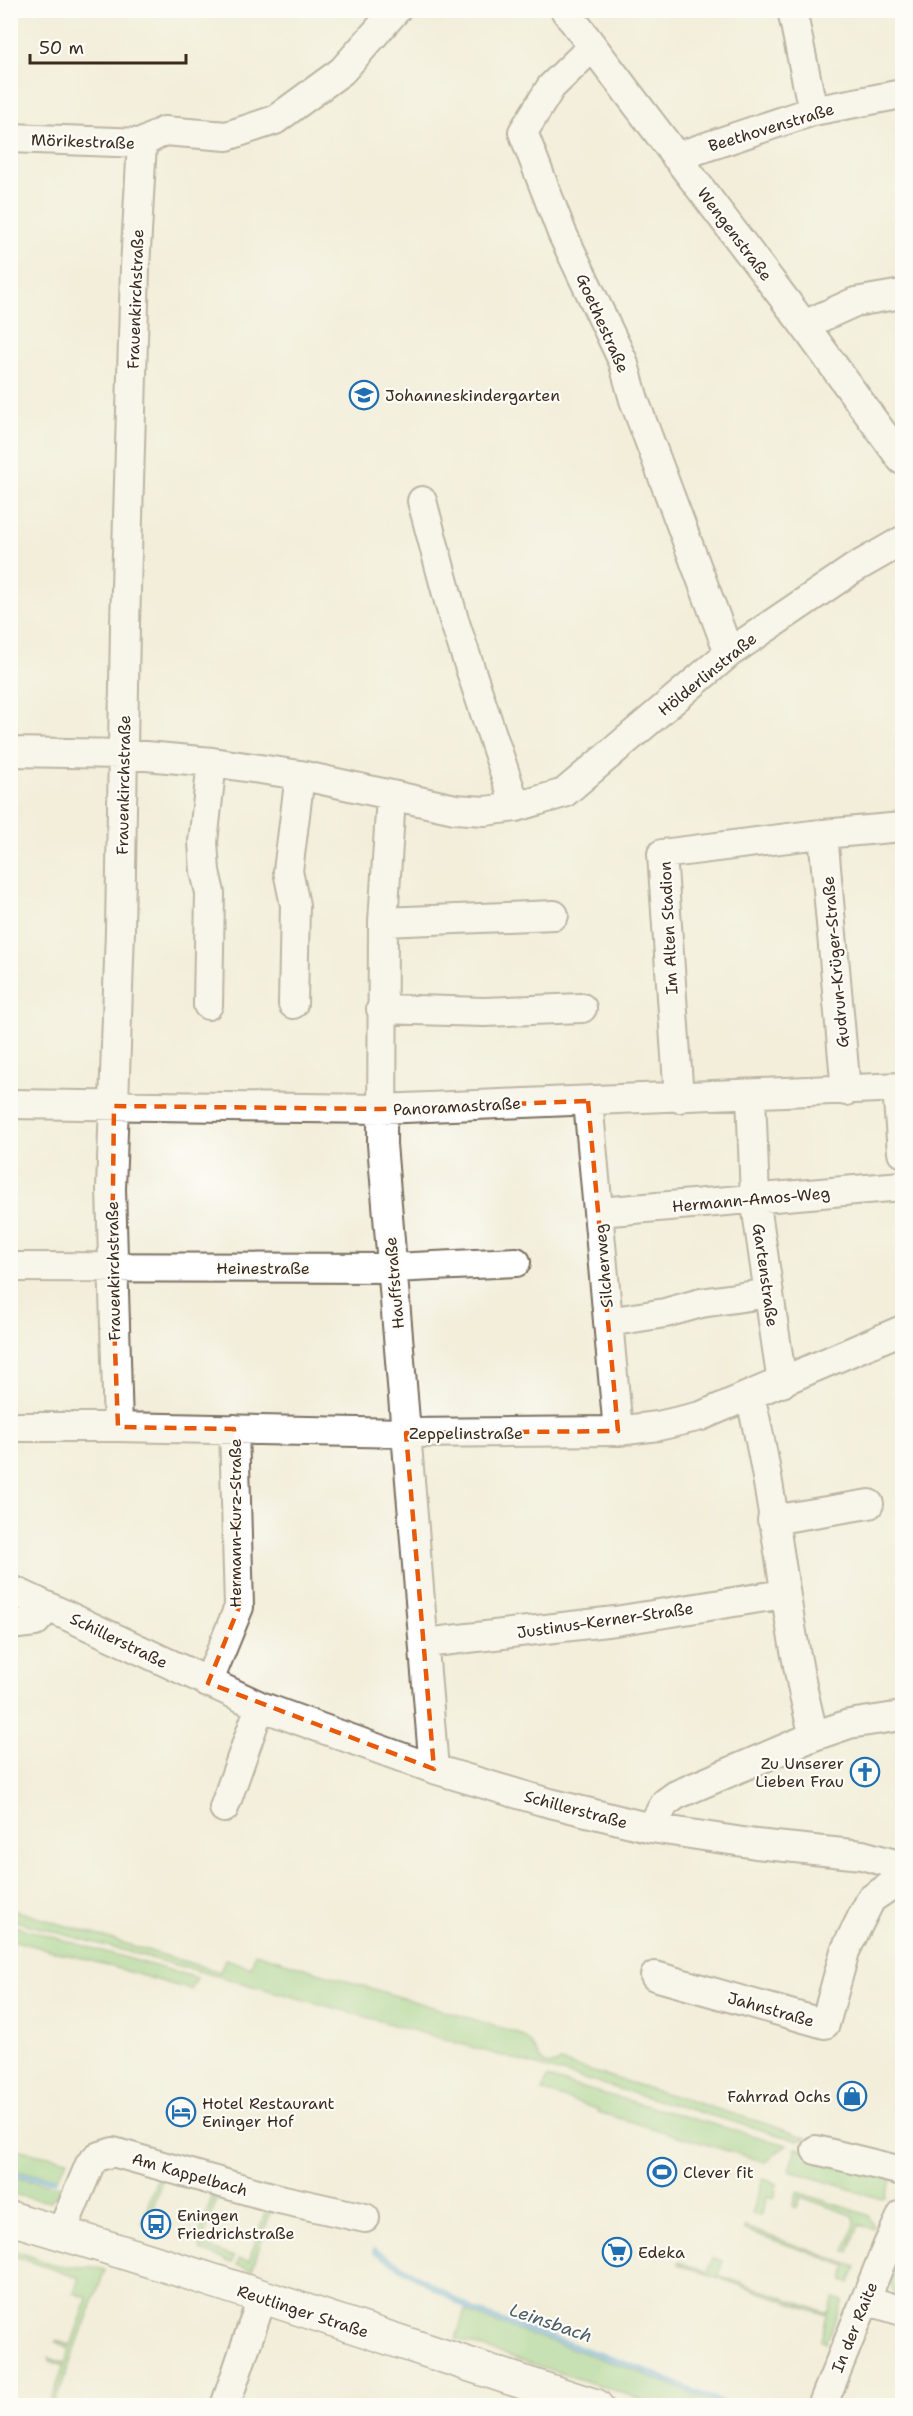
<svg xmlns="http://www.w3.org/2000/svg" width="913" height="2416" viewBox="0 0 913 2416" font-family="'Shantell Sans',sans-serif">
  <rect width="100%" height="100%" fill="#fdfcf7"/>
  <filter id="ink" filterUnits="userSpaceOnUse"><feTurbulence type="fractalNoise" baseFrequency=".0167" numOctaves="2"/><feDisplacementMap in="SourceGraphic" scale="12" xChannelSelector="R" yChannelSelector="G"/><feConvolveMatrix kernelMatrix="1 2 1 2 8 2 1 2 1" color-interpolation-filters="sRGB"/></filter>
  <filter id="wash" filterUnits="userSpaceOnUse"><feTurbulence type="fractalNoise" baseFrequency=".008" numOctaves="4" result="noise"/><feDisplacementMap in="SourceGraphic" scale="24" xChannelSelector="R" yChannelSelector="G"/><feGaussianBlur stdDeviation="1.35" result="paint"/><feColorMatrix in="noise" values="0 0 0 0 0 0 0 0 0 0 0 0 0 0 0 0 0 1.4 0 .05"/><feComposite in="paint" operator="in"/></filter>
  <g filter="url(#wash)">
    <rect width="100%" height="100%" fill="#f2eeda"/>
    <path fill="#95d185" stroke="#687e52" stroke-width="1.5" d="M 10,1909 L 220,1972 L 225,1959 L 251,1967 L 255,1953 L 515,2032 C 519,2034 525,2037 528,2040 C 540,2051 537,2072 561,2062 L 770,2125 L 809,2139 L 799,2140 L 786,2137 L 345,2011 L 11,1920 Z
      M 11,1925 L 197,1978 L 191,1990 L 99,1963 L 11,1940 Z
      M 547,2078 L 787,2145 L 765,2162 L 598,2112 L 599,2110 L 543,2091 Z
      M 796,2148 L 892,2178 L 885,2198 L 881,2199 L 789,2170 Z
      M 10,2149 L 15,2149 L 68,2160 L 57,2178 L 11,2170 Z
      M 11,2177 L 62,2187 L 50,2202 L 11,2194 Z
      M 157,2178 L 162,2180 L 147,2225 L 142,2223 Z
      M 763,2179 L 777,2184 L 774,2199 L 767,2197 L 761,2216 L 752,2214 Z
      M 215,2188 L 218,2195 L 201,2245 L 234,2257 L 232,2263 L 200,2250 L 201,2246 L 196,2244 Z
      M 797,2192 L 868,2215 L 874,2227 L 873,2229 L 859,2224 L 849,2252 L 845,2252 L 855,2224 L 854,2216 L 801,2197 L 797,2207 L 795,2208 L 793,2206 Z
      M 273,2204 L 252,2270 L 237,2265 L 239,2259 L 249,2261 L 266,2210 Z
      M 745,2227 L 856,2267 L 850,2283 L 843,2280 L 847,2266 L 745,2230 Z
      M 11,2249 L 57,2266 L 93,2267 L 105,2270 L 54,2405 L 50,2405 L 64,2366 L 50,2361 L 49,2358 L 65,2363 L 70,2348 L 55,2342 L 57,2341 L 71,2345 L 88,2298 L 74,2293 L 79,2278 L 11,2255 Z
      M 713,2258 L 723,2261 L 718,2275 L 828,2313 L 834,2298 L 843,2301 L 826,2342 L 821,2340 L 827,2315 L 678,2264 L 679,2262 L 708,2272 Z
      M 892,2271 L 902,2275 L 902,2301 C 892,2293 888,2284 892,2271 Z
      M 465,2310 L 474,2315 L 641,2373 L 719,2405 L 659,2405 L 456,2339 Z"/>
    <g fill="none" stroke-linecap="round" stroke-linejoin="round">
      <path stroke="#5ea9d6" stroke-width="6" d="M 10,2174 L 54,2180
        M 375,2251 L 475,2312 L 643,2370 L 727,2406"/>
    </g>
  </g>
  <g filter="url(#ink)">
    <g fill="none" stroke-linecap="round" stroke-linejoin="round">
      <g stroke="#7b6f60" stroke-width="32">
        <path id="minor" d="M 565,10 L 804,325 L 902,460
          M 792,10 L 813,111
          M 592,47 L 551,87 L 523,132 L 562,233 L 623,361 L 634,400 L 729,653
          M 10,138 L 142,143 L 164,131 L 227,136 L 275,120 L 342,71 L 396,10
          M 676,157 L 813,111 L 902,94
          M 804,325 L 855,302 L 902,294
          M 422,501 L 454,620 L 516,807
          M 10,752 L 124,754 L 212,762 L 300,775 L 455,809 L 485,811 L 516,807 L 564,793 L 729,653 L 853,569 L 902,541
          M 391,797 L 383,922 L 382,1144 L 434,1769
          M 823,834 L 846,1091
          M 383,922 L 554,915
          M 293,1004 L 295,905 L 288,871 L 300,775
          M 208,1005 L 210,893 L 205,871 L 203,842 L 212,762
          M 381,1009 L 484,1012 L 582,1008
          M 897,1088 L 902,1152
          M 751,1095 L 755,1198 L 782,1383
          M 679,1098 L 662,854 L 812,835 L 902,827
          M 588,1101 L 618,1431
          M 10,1104 L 381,1109 L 902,1087
          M 599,1212 L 902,1186
          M 10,1267 L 393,1268 L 516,1262
          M 608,1322 L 665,1313 L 701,1303 L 769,1293
          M 750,1396 C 778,1508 784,1624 814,1736
          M 10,1427 L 118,1427 L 406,1433 L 618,1431 L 658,1426 L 701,1416 L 902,1330
          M 118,1427 L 111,1189 L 120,931 L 125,625 L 135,268 L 142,143
          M 772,1520 L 869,1504
          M 10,1589 L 260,1706 L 434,1769 L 542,1801 L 651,1828 L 756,1844 L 862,1855 L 902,1866
          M 10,1625 L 35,1622 L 49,1607
          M 425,1643 L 615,1621 L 784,1594
          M 208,1683 L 239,1607 L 234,1429
          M 224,1808 L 260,1706
          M 651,1828 L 665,1803 L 676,1795 L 814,1736 L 849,1724 L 902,1716
          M 655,1976 L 825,2024 L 845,1951 L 871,1899 L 902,1878
          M 816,2150 L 902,2171
          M 61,2233 L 90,2164 L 97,2157 L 113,2152 L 275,2198 L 365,2218
          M 866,2300 L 902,2311
          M 225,2406 L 262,2298
          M 822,2406 L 887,2247 L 902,2215"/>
      </g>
      <g stroke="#7b6f60" stroke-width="36">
        <path id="major" d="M 10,2218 C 207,2276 401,2343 596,2406"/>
      </g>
      <use href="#minor" stroke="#fff" stroke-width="28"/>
      <use href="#major" stroke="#fff" stroke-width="33"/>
    </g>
  </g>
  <path d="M0 0H913V2416H0ZM 588,1101 L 618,1431 L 406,1433 L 434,1769 L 208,1683 L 239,1607 L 234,1429 L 118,1427 L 112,1268 L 114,1106 L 381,1109 Z" fill="#f2eeda" fill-opacity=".55" fill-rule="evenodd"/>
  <path fill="none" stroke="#e8590c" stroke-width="4.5" stroke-dasharray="12 8" stroke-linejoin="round" d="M 588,1101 L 618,1431 L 406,1433 L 434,1769 L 208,1683 L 239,1607 L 234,1429 L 118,1427 L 112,1268 L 114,1106 L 381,1109 Z"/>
  <defs>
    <g id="school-ring" transform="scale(1.5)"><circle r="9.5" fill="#fdfcf7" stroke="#1f6fb2" stroke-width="1.5"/><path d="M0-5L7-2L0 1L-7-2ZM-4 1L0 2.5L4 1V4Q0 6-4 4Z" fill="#1f6fb2"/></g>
    <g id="church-ring" transform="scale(1.5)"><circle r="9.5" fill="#fdfcf7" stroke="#1f6fb2" stroke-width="1.5"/><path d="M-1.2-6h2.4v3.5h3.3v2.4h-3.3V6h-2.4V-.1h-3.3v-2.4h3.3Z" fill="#1f6fb2"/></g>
    <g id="shop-ring" transform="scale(1.5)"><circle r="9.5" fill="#fdfcf7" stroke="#1f6fb2" stroke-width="1.5"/><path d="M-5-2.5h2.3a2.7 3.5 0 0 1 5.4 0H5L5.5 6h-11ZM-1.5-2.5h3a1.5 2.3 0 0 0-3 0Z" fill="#1f6fb2"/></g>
    <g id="hotel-ring" transform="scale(1.5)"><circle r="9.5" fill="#fdfcf7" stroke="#1f6fb2" stroke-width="1.5"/><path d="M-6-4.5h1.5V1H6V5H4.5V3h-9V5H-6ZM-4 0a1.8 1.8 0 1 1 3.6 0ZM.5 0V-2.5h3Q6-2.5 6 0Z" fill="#1f6fb2"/></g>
    <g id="stadium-ring" transform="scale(1.5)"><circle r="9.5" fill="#fdfcf7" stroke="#1f6fb2" stroke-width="1.5"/><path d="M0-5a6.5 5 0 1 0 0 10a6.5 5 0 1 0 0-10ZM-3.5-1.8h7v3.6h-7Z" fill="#1f6fb2"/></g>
    <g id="bus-ring" transform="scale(1.5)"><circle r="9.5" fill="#fdfcf7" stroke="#1f6fb2" stroke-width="1.5"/><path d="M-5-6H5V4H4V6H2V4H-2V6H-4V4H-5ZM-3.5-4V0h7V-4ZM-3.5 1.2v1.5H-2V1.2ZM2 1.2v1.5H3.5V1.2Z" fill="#1f6fb2"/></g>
    <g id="supermarket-ring" transform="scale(1.5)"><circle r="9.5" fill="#fdfcf7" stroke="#1f6fb2" stroke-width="1.5"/><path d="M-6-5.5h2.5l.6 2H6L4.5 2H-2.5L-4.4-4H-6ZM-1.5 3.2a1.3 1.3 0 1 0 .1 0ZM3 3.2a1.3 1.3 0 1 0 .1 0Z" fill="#1f6fb2"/></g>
  </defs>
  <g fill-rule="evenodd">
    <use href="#school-ring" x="364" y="395"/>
    <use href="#church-ring" x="865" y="1772"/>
    <use href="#shop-ring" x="852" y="2096"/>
    <use href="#hotel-ring" x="181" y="2112"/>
    <use href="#stadium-ring" x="662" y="2172"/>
    <use href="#bus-ring" x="156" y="2224"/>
    <use href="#supermarket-ring" x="617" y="2252"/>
  </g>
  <g text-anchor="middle" stroke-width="4.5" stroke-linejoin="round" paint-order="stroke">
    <g font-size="16" fill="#3b2a1e" stroke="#fdfcf7">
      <text transform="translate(771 127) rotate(-17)" y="6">Beethovenstraße</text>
      <text transform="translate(83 141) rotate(2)" y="6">Mörikestraße</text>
      <text transform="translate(735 234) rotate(53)" y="6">Wengenstraße</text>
      <text transform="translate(135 299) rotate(-88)" y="6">Frauenkirchstraße</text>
      <text transform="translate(603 323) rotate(66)" y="6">Goethestraße</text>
      <text transform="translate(707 674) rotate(-39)" y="6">Hölderlinstraße</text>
      <text transform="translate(123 785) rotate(-89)" y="6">Frauenkirchstraße</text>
      <text transform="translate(668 928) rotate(-93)" y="6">Im Alten Stadion</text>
      <text transform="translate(835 962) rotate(-95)" y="6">Gudrun-Krüger-Straße</text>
      <text transform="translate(457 1106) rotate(-3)" y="6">Panoramastraße</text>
      <text transform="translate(751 1199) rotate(-5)" y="6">Hermann-Amos-Weg</text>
      <text transform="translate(603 1266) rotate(-95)" y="6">Silcherweg</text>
      <text x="263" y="1274">Heinestraße</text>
      <text transform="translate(113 1271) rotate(-91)" y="6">Frauenkirchstraße</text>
      <text transform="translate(766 1275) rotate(82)" y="6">Gartenstraße</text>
      <text transform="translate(394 1283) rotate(-95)" y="6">Hauffstraße</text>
      <text x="466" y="1439">Zeppelinstraße</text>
      <text transform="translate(235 1523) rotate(-90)" y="6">Hermann-Kurz-Straße</text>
      <text transform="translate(605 1620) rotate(-8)" y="6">Justinus-Kerner-Straße</text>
      <text transform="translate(119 1640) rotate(26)" y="6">Schillerstraße</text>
      <text transform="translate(576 1809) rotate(15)" y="6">Schillerstraße</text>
      <text transform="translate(771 2009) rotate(16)" y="6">Jahnstraße</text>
      <text transform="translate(190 2174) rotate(16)" y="6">Am Kappelbach</text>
      <text transform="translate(303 2311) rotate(18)" y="6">Reutlinger Straße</text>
      <text transform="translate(854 2327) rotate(-68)" y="6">In der Raite</text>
    </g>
    <g font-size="16" fill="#3b2a1e" stroke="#fdfcf7" text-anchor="start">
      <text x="385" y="401">Johanneskindergarten</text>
      <text x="844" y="1769" text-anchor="end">Zu Unserer<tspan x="844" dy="18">Lieben Frau</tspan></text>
      <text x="831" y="2102" text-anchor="end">Fahrrad Ochs</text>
      <text x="202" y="2109">Hotel Restaurant<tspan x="202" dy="18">Eninger Hof</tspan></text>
      <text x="683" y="2178">Clever fit</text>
      <text x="177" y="2221">Eningen<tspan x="177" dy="18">Friedrichstraße</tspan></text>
      <text x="638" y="2258">Edeka</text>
    </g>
    <g font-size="18" font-style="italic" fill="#495d68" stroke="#fdfcf7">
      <text transform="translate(551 2323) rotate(19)" y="6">Leinsbach</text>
    </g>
  </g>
  <rect width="913" height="2416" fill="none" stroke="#fdfcf7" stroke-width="36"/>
  <path d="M30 54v9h156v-9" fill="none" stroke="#3b2a1e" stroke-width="3"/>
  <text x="39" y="54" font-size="18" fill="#3b2a1e" stroke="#fdfcf7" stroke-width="4.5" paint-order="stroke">50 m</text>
</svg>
